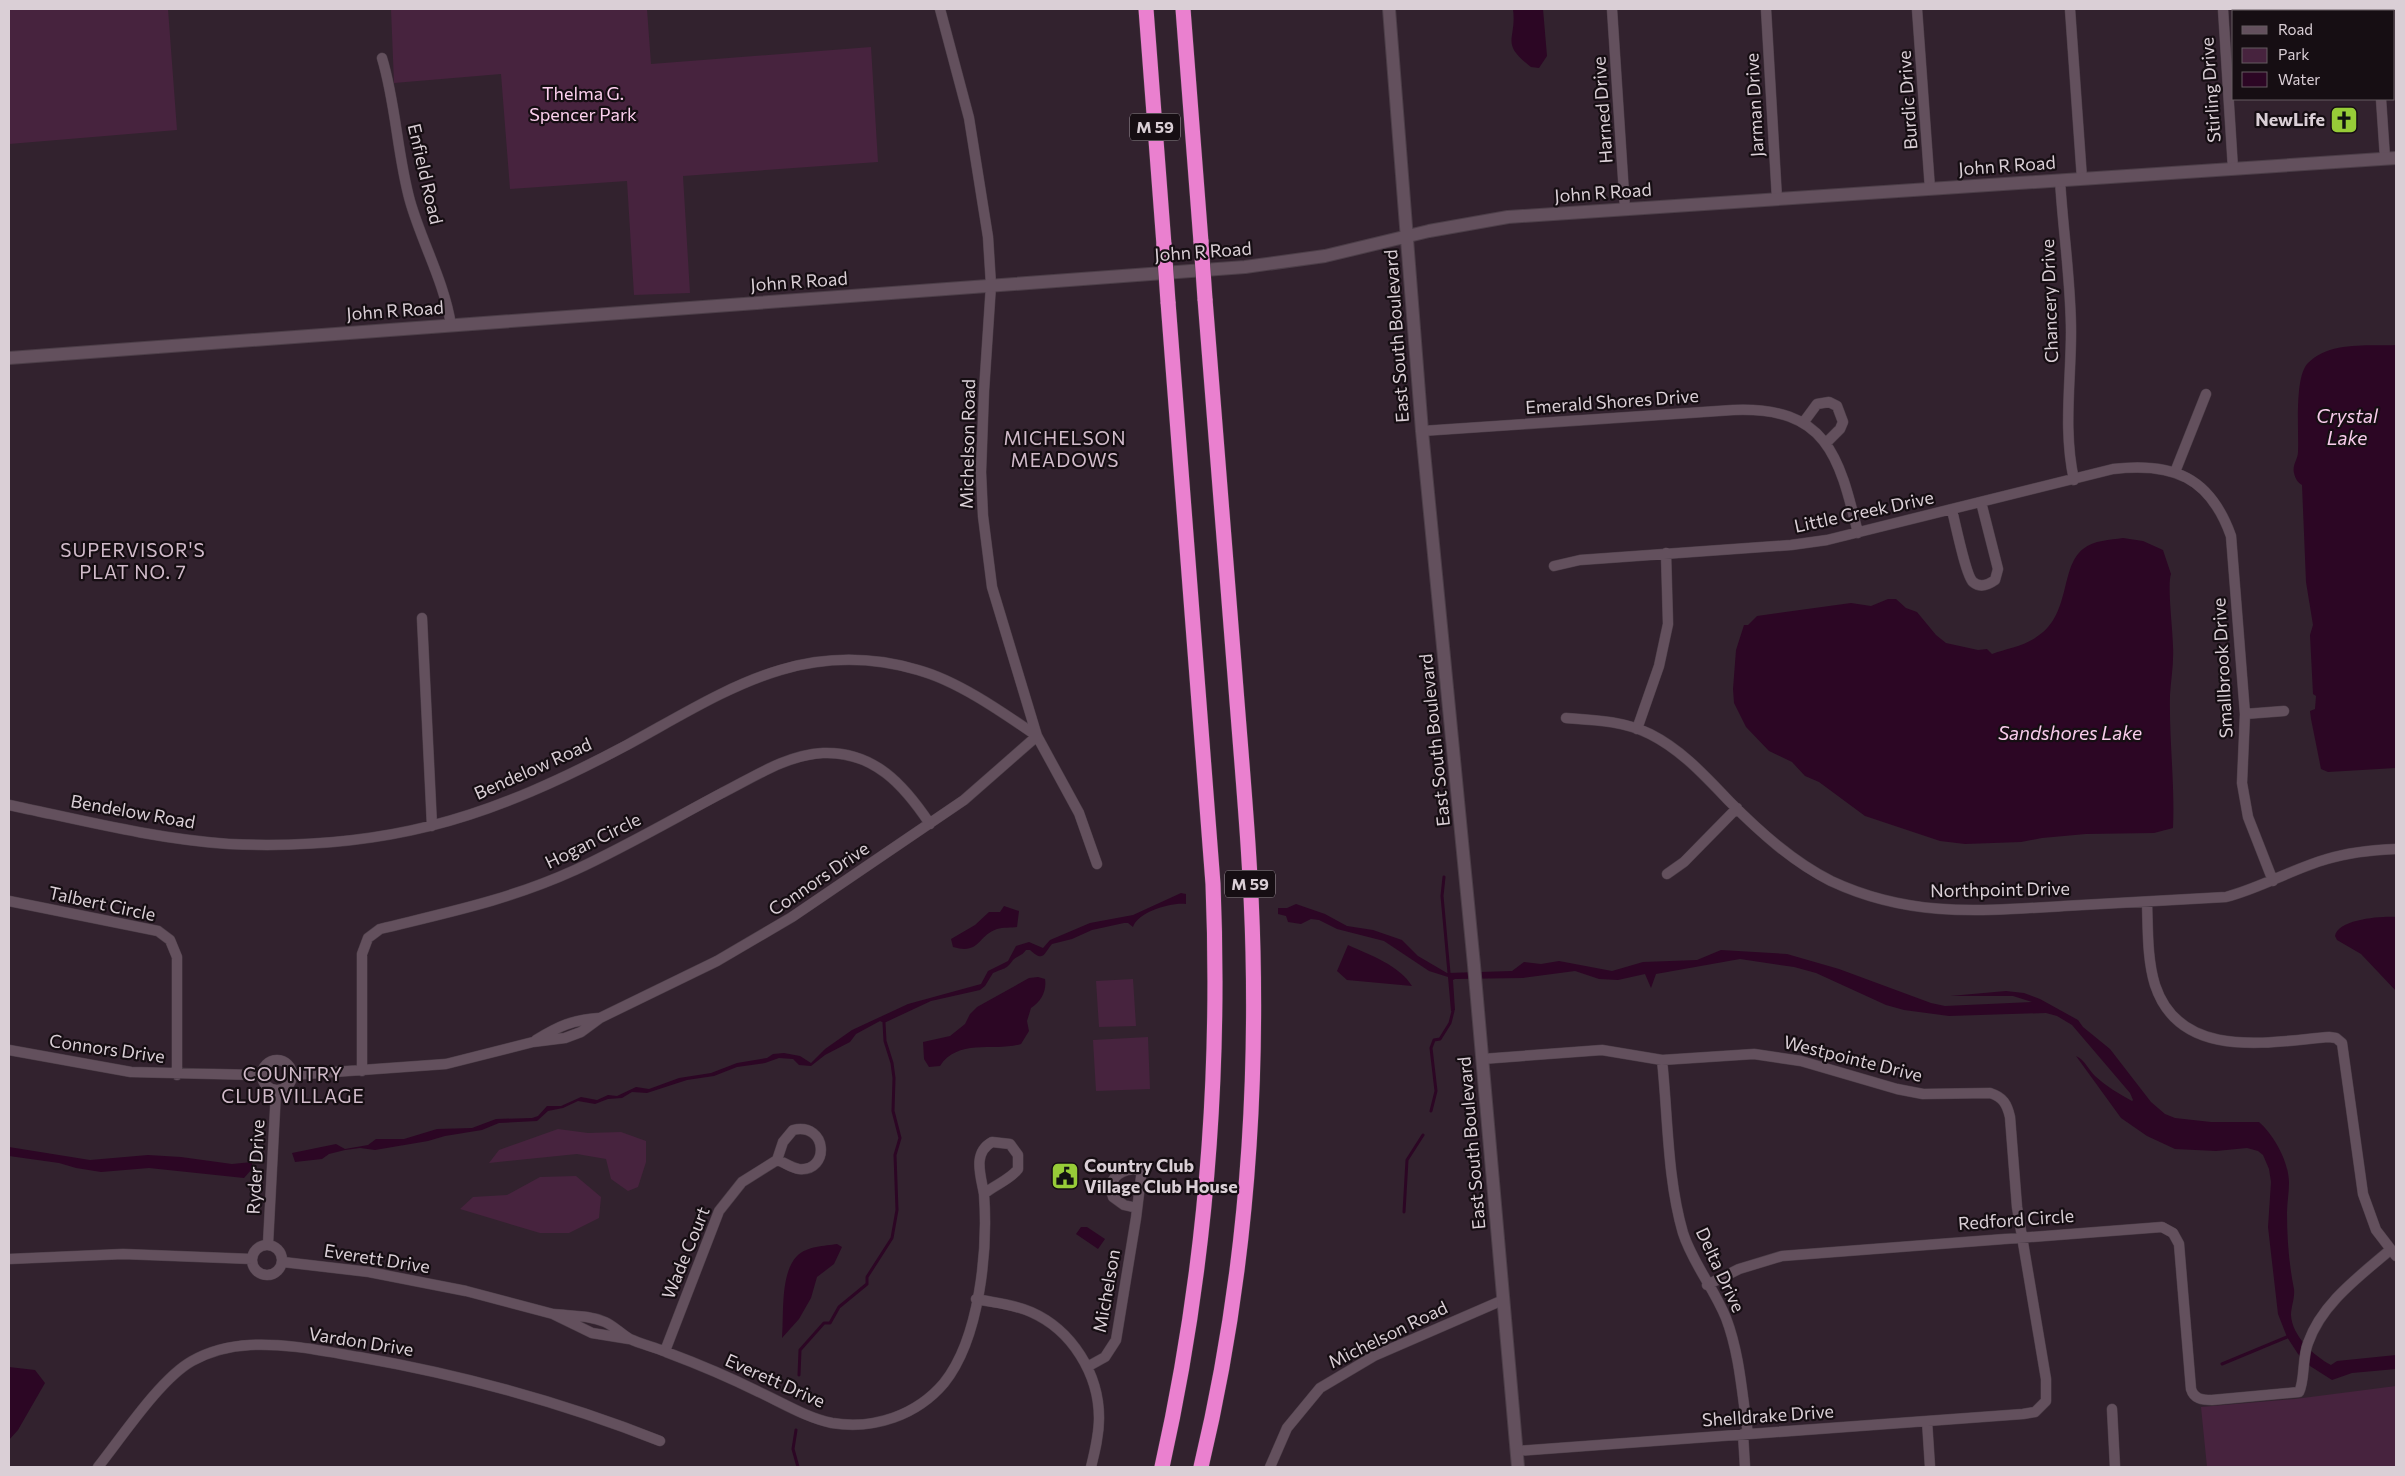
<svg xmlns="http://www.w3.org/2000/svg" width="2405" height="1476" viewBox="0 0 2405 1476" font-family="Commissioner,sans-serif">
  <rect width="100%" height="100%" fill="#32222e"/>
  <path fill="#47233e" d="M 9,9 L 168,9 L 177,130 L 9,144 Z
    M 391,9 L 647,9 L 651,64 L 871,47 L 878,162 L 683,176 L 690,293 L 634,295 L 627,181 L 510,189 L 501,74 L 394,83 Z
    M 1133,979 L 1136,1026 L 1099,1027 L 1096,981 Z
    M 1148,1037 L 1150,1089 L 1096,1091 L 1093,1040 Z
    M 558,1129 L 588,1133 L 621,1132 L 646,1141 L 646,1162 L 638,1187 L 628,1191 L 611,1179 L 606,1159 L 577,1154 L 489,1163 L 499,1150 Z
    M 576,1176 L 601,1197 L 599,1218 L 569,1233 L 540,1233 L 460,1209 L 473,1197 L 507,1195 L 540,1177 Z
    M 2396,1386 L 2396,1467 L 2207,1467 L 2201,1407 L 2295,1399 Z"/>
  <path fill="#2c0624" d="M 1513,9 L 1543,9 L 1547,56 L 1539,68 L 1531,67 C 1499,42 1517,41 1513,9 Z
    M 2396,345 L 2396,768 L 2328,772 L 2321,769 L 2311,719 L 2310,711 L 2315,709 L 2316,696 L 2313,694 L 2310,635 L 2313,625 L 2306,582 L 2302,485 C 2298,483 2295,478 2294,473 C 2292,465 2298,459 2298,452 C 2299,431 2294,377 2308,363 C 2329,341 2369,346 2396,345 Z
    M 2123,538 L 2143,541 L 2163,550 L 2171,574 C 2167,585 2173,631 2173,646 C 2174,663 2171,679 2170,695 C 2169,740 2175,784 2173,828 L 2154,833 L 2086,834 L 2042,838 L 2021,842 L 1965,844 L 1940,841 L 1865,816 L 1819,782 L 1805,776 L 1792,762 L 1769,751 L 1746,727 L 1734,703 L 1733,689 L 1736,650 L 1744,625 L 1748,625 L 1757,616 L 1851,603 L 1871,606 L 1888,599 L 1896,599 L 1906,608 L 1917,612 L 1936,635 L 1946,643 L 1978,650 L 1987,649 L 1992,654 C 2005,649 2023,646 2035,638 C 2072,616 2059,568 2083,549 C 2094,540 2110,540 2123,538 Z
    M 1181,893 L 1186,894 L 1186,904 C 1171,902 1138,912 1133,927 L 1128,923 L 1124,923 L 1092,930 L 1072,939 L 1052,944 C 1044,953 1044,963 1030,950 L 1026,950 C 1022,956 1017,956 1013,960 C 1006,970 1004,968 993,973 L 985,986 L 980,990 L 931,1001 L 884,1023 L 880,1021 L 856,1034 L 850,1042 L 825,1055 L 811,1066 L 799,1065 L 793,1059 L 779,1058 L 765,1063 L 737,1067 L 714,1076 L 687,1080 L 647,1093 L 632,1092 L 622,1098 L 608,1099 L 595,1104 L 578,1101 L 563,1108 L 548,1111 L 537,1121 L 499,1123 L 482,1130 L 445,1136 L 428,1141 L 375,1150 L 360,1148 L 345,1150 L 329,1154 L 322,1159 L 295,1162 L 292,1153 L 336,1144 L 345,1149 L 368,1145 L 376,1139 L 404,1139 L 437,1129 L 472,1128 L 496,1119 L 532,1118 L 538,1116 L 547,1106 L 561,1106 L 581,1097 L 597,1100 L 608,1095 L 617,1096 L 636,1087 L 649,1089 L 679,1078 L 711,1073 L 737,1063 L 767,1058 L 773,1054 L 784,1053 L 800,1056 L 811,1063 L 825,1049 L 852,1030 L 908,1004 L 981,984 L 988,971 L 1008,961 L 1016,946 L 1029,942 L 1043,948 L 1050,940 L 1090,923 L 1133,915 Z
    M 1296,904 L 1325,914 L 1347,926 L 1373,930 L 1402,940 L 1418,956 L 1447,973 L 1512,971 L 1524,962 L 1541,964 L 1559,961 L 1612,971 L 1643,962 L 1697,960 L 1721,950 L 1787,954 L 1839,969 L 1931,1003 L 1945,1006 L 2032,1002 L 2013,996 L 1950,996 L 2006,991 L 2024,993 L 2040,999 L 2078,1020 L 2083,1027 L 2110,1049 L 2151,1102 L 2165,1114 L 2175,1118 L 2211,1122 L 2259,1122 C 2274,1135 2289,1162 2289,1183 C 2289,1193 2287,1203 2287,1213 C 2287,1238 2289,1265 2294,1289 C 2295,1298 2291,1307 2291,1315 C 2292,1336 2314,1356 2331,1365 L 2337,1361 L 2396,1355 L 2396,1369 L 2352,1373 L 2332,1380 L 2310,1366 L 2298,1354 L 2287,1337 L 2278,1314 L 2268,1227 L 2271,1182 L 2269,1169 L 2263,1155 L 2258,1151 L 2247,1148 L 2216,1151 L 2175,1149 L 2147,1136 L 2121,1118 L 2076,1056 C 2085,1060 2088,1069 2095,1076 C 2106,1086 2119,1094 2132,1101 L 2133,1100 L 2130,1093 L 2072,1025 L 2057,1016 L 2046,1013 L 1949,1016 L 1904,1010 L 1886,1005 L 1816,973 L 1794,967 L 1740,959 L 1656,974 L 1651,988 L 1645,974 L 1618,980 L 1599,979 L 1575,971 L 1523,978 L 1455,979 L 1453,980 L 1455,1010 L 1451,1011 L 1448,977 L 1429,971 L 1384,941 L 1337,929 L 1319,920 L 1311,919 L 1301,924 L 1288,922 L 1286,916 L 1278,914 L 1278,908 L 1287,908 Z
    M 1004,906 L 1019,911 L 1017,927 C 1011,928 1003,927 997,929 C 977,936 980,955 953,947 L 951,939 L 975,925 L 989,912 L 1000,912 Z
    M 2396,917 L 2396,991 L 2361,954 L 2337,940 L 2335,936 C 2338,919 2382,916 2396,917 Z
    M 1348,945 C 1370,955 1399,965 1412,986 L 1347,980 L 1337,971 Z
    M 1038,977 L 1045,979 C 1047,991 1041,1002 1031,1008 L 1027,1021 L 1029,1031 L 1021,1044 C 995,1052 958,1038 940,1066 L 929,1067 L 924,1059 L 923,1042 L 950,1036 L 965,1024 L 970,1014 L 977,1007 L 1029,978 Z
    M 9,1147 L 90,1160 L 148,1155 L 181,1157 L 232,1164 L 252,1162 L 252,1169 L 244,1178 L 149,1168 L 101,1172 L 76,1168 L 59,1163 L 9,1156 Z
    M 1081,1227 L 1087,1227 L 1105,1239 L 1098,1249 L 1076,1234 Z
    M 837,1244 L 842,1247 L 834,1264 L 817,1277 L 811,1298 L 799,1319 L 782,1338 C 784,1315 780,1273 797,1256 C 807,1246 825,1246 837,1244 Z
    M 9,1367 L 35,1370 L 45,1383 L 18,1430 L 9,1440 Z"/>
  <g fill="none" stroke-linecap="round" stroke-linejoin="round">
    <path stroke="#2c0624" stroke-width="3" d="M 1444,877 L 1442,896 L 1449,973
      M 1431,1111 L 1436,1091 L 1431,1048 L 1434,1040 L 1440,1039 L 1450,1023 L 1453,1011
      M 1404,1212 L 1407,1160 L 1423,1135
      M 2222,1364 L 2287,1337
      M 799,1375 L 800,1350 L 824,1323 L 830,1323 L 839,1307 L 867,1284 L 867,1277 L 892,1238 L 897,1210 L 895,1155 L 900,1138 L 893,1111 L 894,1078 L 892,1063 L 885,1041 L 884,1023
      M 796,1430 L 793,1449 L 798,1467"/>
    <g stroke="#4c3e48" stroke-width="11">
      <path id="street" d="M 940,9 L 969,118 L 988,237 L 991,285 L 984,391 L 981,472 L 983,516 L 992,587 L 1037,736 L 1079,813 L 1097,864
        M 1612,9 L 1625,209
        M 1766,9 L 1777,199
        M 1917,9 L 1930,189
        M 2070,9 L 2082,179
        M 2223,9 L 2233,169
        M 2375,9 L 2375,11
        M 382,58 C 396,104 397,154 410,201 C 422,243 444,281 451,325
        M 2381,99 L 2385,158
        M 2060,180 C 2063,231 2071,282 2071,332 C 2071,382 2063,430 2074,480
        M 1803,423 L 1817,404 L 1829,402 L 1837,406 L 1843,422 L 1840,429 L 1826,443
        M 1422,431 L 1733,410 C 1827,406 1839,456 1858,533
        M 2175,472 L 2206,394
        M 1952,510 C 1955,522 1966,576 1973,582 C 1980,588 1988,585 1995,580 L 1998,569 L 1981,502
        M 1554,566 L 1580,560 L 1791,545 L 1827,540 L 2113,469 C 2173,462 2210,477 2231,536 L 2245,714 L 2242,783 L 2248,817 L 2273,881
        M 422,618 L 432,826
        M 2245,714 L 2284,711
        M 1566,718 C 1595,720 1624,721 1650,734 C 1682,750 1706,777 1730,802 C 1760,832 1793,862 1831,881 C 1910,918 1980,911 2064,906 C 2118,903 2172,900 2226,897 C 2261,888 2292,869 2327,859 C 2350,852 2373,850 2396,849
        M 1637,729 L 1659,666 L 1668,624 L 1666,553
        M 9,805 C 81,820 155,839 229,844 C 295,847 366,842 430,826 C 499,809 565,778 627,745 C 724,692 802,636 918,670 C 958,681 1002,712 1037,736 L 964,800 L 792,917 L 717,961 L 600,1018 L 581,1032 L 565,1038 L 533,1042 L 446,1064 L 292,1075
        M 1667,874 L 1684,862 L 1737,808
        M 9,901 L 158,931 L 170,940 L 177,957 L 177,1075
        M 2147,902 C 2148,929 2147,959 2155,985 C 2180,1061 2269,1042 2329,1037 L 2336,1038 L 2342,1043 L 2363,1194 L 2376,1230 L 2396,1256
        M 536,1040 C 559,1026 572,1020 599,1018
        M 9,1050 L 131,1072 L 261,1075
        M 1482,1059 L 1602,1050 L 1662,1060 L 1754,1054 L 1801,1061 L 1897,1089 L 1923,1094 L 1990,1093 C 2003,1097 2007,1104 2010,1117 L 2017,1207 L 2046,1379 L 2046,1401 L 2035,1412 L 2023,1414 L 1516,1451
        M262 1075a15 15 0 1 1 30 0a15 15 0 1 1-30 0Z
        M 1662,1060 C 1668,1116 1667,1178 1683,1233 C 1693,1264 1714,1288 1726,1318 C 1740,1355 1742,1395 1748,1434
        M 362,1071 L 362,954 L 368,938 L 380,929 C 449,912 509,900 575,870 C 625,847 673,819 722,793 C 754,777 786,755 823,753 C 874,751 904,785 930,824
        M 268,1244 L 276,1091
        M252 1260a15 15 0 1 1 30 0a15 15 0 1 1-30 0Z
        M 9,1259 L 123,1254 L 252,1259
        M 283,1262 L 369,1272 L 466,1291 L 553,1314 L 592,1333 L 629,1339
        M 1707,1285 L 1739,1269 L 1782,1256 L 2162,1227 L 2173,1233 L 2179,1244 L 2191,1389 C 2194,1399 2202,1400 2212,1400 L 2299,1392 C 2305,1381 2302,1358 2308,1343 C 2322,1303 2360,1276 2390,1250
        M 976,1299 C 995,1303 1013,1304 1031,1312 C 1072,1330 1099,1374 1099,1418 C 1099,1435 1095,1451 1091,1467
        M 553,1314 C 571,1316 589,1315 605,1322 C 614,1326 621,1334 630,1339 C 641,1344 654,1347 666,1352 C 698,1364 729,1377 759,1392 C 783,1403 807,1418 832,1423 C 874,1430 917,1415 944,1383 C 980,1338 988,1250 984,1194 C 994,1185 1010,1180 1018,1169 L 1018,1155 L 1010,1144 L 992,1142 C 972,1153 981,1176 984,1194
        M 665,1351 L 719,1211 L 742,1182 L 777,1160 C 784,1162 791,1168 799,1169 C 830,1172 828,1122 793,1130 L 783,1142 L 777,1160
        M 1087,1367 L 1105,1357 L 1116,1340 L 1136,1218 L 1142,1169 C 1124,1168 1106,1175 1113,1197 L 1124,1205 L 1137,1208
        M 2112,1409 L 2115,1467
        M 1927,1421 L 1930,1467
        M 1743,1434 L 1745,1467
        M 98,1467 C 122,1437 160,1379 192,1361 C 210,1351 230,1346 250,1345 C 286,1343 323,1351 359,1357 C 462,1375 562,1402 660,1441
        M 1270,1467 L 1287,1428 L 1320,1388 L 1374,1356 L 1503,1300"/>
    </g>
    <g stroke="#4c3e48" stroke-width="14">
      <path id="secondary" d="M 1389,9 L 1422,431 L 1474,965 L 1518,1467
        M 9,358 L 1245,267 L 1325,256 L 1429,231 L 1508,217 L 2396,158"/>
    </g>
    <g stroke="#4c3e48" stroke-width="16">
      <path id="highway" d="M 1146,9 L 1164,245
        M 1183,9 L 1201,242
        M 1162,1467 C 1205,1275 1221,1081 1213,884 L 1168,302
        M 1201,1467 C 1241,1300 1257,1124 1253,952 C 1251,860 1242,768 1235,676 C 1225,550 1215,425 1205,299"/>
    </g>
    <use href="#street" stroke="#63505d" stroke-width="10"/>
    <use href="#secondary" stroke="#63505d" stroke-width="12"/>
    <use href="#highway" stroke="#ea80cf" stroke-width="15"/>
    <g stroke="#4c3e48" stroke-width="16" stroke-linecap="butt">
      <path id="highway-bridge" d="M 1201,242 L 1205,299
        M 1164,245 L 1168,302"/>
    </g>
    <use href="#highway-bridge" stroke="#ea80cf" stroke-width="15"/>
  </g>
  <defs>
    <g id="church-square" transform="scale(1.4375)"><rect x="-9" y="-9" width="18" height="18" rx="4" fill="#97cc38" stroke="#160e13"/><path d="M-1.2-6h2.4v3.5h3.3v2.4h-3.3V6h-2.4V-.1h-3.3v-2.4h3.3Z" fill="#111"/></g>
    <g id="civic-square" transform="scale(1.4375)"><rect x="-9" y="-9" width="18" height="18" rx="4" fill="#97cc38" stroke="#160e13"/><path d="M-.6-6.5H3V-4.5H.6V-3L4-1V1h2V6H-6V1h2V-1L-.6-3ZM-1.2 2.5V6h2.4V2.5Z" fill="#111"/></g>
  </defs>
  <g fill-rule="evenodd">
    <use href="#church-square" x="2344" y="120"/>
    <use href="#civic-square" x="1065" y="1176"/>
  </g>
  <g text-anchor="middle" stroke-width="4.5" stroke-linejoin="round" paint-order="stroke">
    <g fill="#160e13" stroke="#9f959c" stroke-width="1">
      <rect x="1130" y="113.5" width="50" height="27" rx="4"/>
      <rect x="1225" y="870.5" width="50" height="27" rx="4"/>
    </g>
    <g font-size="16" font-weight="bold" fill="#dacfd6">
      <text x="1155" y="133">M 59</text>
      <text x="1250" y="890">M 59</text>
    </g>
    <g font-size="18" fill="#dacfd6" stroke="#160e13">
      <text transform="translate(2211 90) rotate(-94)" y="6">Stirling Drive</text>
      <text transform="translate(1908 100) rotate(-94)" y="6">Burdic Drive</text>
      <text transform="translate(1755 105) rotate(-93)" y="6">Jarman Drive</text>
      <text transform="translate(1603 110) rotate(-94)" y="6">Harned Drive</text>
      <text transform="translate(2007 166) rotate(-4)" y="6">John R Road</text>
      <text transform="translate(425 174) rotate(77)" y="6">Enfield Road</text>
      <text transform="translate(1603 193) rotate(-4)" y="6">John R Road</text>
      <text transform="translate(1203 252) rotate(-4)" y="6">John R Road</text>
      <text transform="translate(799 282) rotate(-4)" y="6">John R Road</text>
      <text transform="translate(2050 301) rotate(-92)" y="6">Chancery Drive</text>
      <text transform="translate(395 311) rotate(-4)" y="6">John R Road</text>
      <text transform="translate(1397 336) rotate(-94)" y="6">East South Boulevard</text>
      <text transform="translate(1612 402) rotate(-4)" y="6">Emerald Shores Drive</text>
      <text transform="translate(968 444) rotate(-89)" y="6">Michelson Road</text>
      <text transform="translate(1864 512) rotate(-12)" y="6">Little Creek Drive</text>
      <text transform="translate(2223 668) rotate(-93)" y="6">Smallbrook Drive</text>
      <text transform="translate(1435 740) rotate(-96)" y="6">East South Boulevard</text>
      <text transform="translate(533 769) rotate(-24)" y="6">Bendelow Road</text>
      <text transform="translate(133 812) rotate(10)" y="6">Bendelow Road</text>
      <text transform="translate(593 841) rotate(-26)" y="6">Hogan Circle</text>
      <text transform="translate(819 879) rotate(-34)" y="6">Connors Drive</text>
      <text transform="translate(2000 890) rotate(-1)" y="6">Northpoint Drive</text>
      <text transform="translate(102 904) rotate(12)" y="6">Talbert Circle</text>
      <text transform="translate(107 1049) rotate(8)" y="6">Connors Drive</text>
      <text transform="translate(1853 1059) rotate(14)" y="6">Westpointe Drive</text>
      <text transform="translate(1472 1143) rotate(-95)" y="6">East South Boulevard</text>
      <text transform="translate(256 1167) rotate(-87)" y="6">Ryder Drive</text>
      <text transform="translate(2016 1220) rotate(-4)" y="6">Redford Circle</text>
      <text transform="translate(686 1253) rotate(-68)" y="6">Wade Court</text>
      <text transform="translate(377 1259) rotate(9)" y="6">Everett Drive</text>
      <text transform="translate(1720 1270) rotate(65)" y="6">Delta Drive</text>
      <text transform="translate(1107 1291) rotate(-80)" y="6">Michelson</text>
      <text transform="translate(1388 1335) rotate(-26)" y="6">Michelson Road</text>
      <text transform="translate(361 1342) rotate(9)" y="6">Vardon Drive</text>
      <text transform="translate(775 1381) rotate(24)" y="6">Everett Drive</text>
      <text transform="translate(1768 1416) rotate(-4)" y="6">Shelldrake Drive</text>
    </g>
    <g font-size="18" fill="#fcd0ee" stroke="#160e13">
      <text x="583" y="100">Thelma G.<tspan x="583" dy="21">Spencer Park</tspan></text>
    </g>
    <g font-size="18" font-weight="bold" fill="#dacfd6" stroke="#160e13" text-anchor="end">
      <text x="2325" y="126">NewLife</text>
      <text x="1084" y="1172" text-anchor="start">Country Club<tspan x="1084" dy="21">Village Club House</tspan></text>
    </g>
    <g font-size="19" font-style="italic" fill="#f8cceb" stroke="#160e13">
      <text x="2347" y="423">Crystal<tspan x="2347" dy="22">Lake</tspan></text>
      <text x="2070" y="740">Sandshores Lake</text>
    </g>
    <g font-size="19" letter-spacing="1" fill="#d1bbca" stroke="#160e13">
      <text x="1065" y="445">MICHELSON<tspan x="1065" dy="22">MEADOWS</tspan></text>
      <text x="133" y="557">SUPERVISOR'S<tspan x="133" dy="22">PLAT NO. 7</tspan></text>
      <text x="293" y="1081">COUNTRY<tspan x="293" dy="22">CLUB VILLAGE</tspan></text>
    </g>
  </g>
  <rect width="2405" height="1476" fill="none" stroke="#dacfd6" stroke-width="20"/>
  <rect x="2232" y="10" width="162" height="90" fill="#160e13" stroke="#645b61"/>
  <rect x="2242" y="26" width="25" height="8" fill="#63505d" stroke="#645b61"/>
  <text x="2278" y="35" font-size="15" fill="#dacfd6">Road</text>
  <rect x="2242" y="48" width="25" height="15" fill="#47233e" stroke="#645b61"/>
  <text x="2278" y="60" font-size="15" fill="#dacfd6">Park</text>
  <rect x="2242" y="72" width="25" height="15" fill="#2c0624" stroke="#645b61"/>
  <text x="2278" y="85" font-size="15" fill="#dacfd6">Water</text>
</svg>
